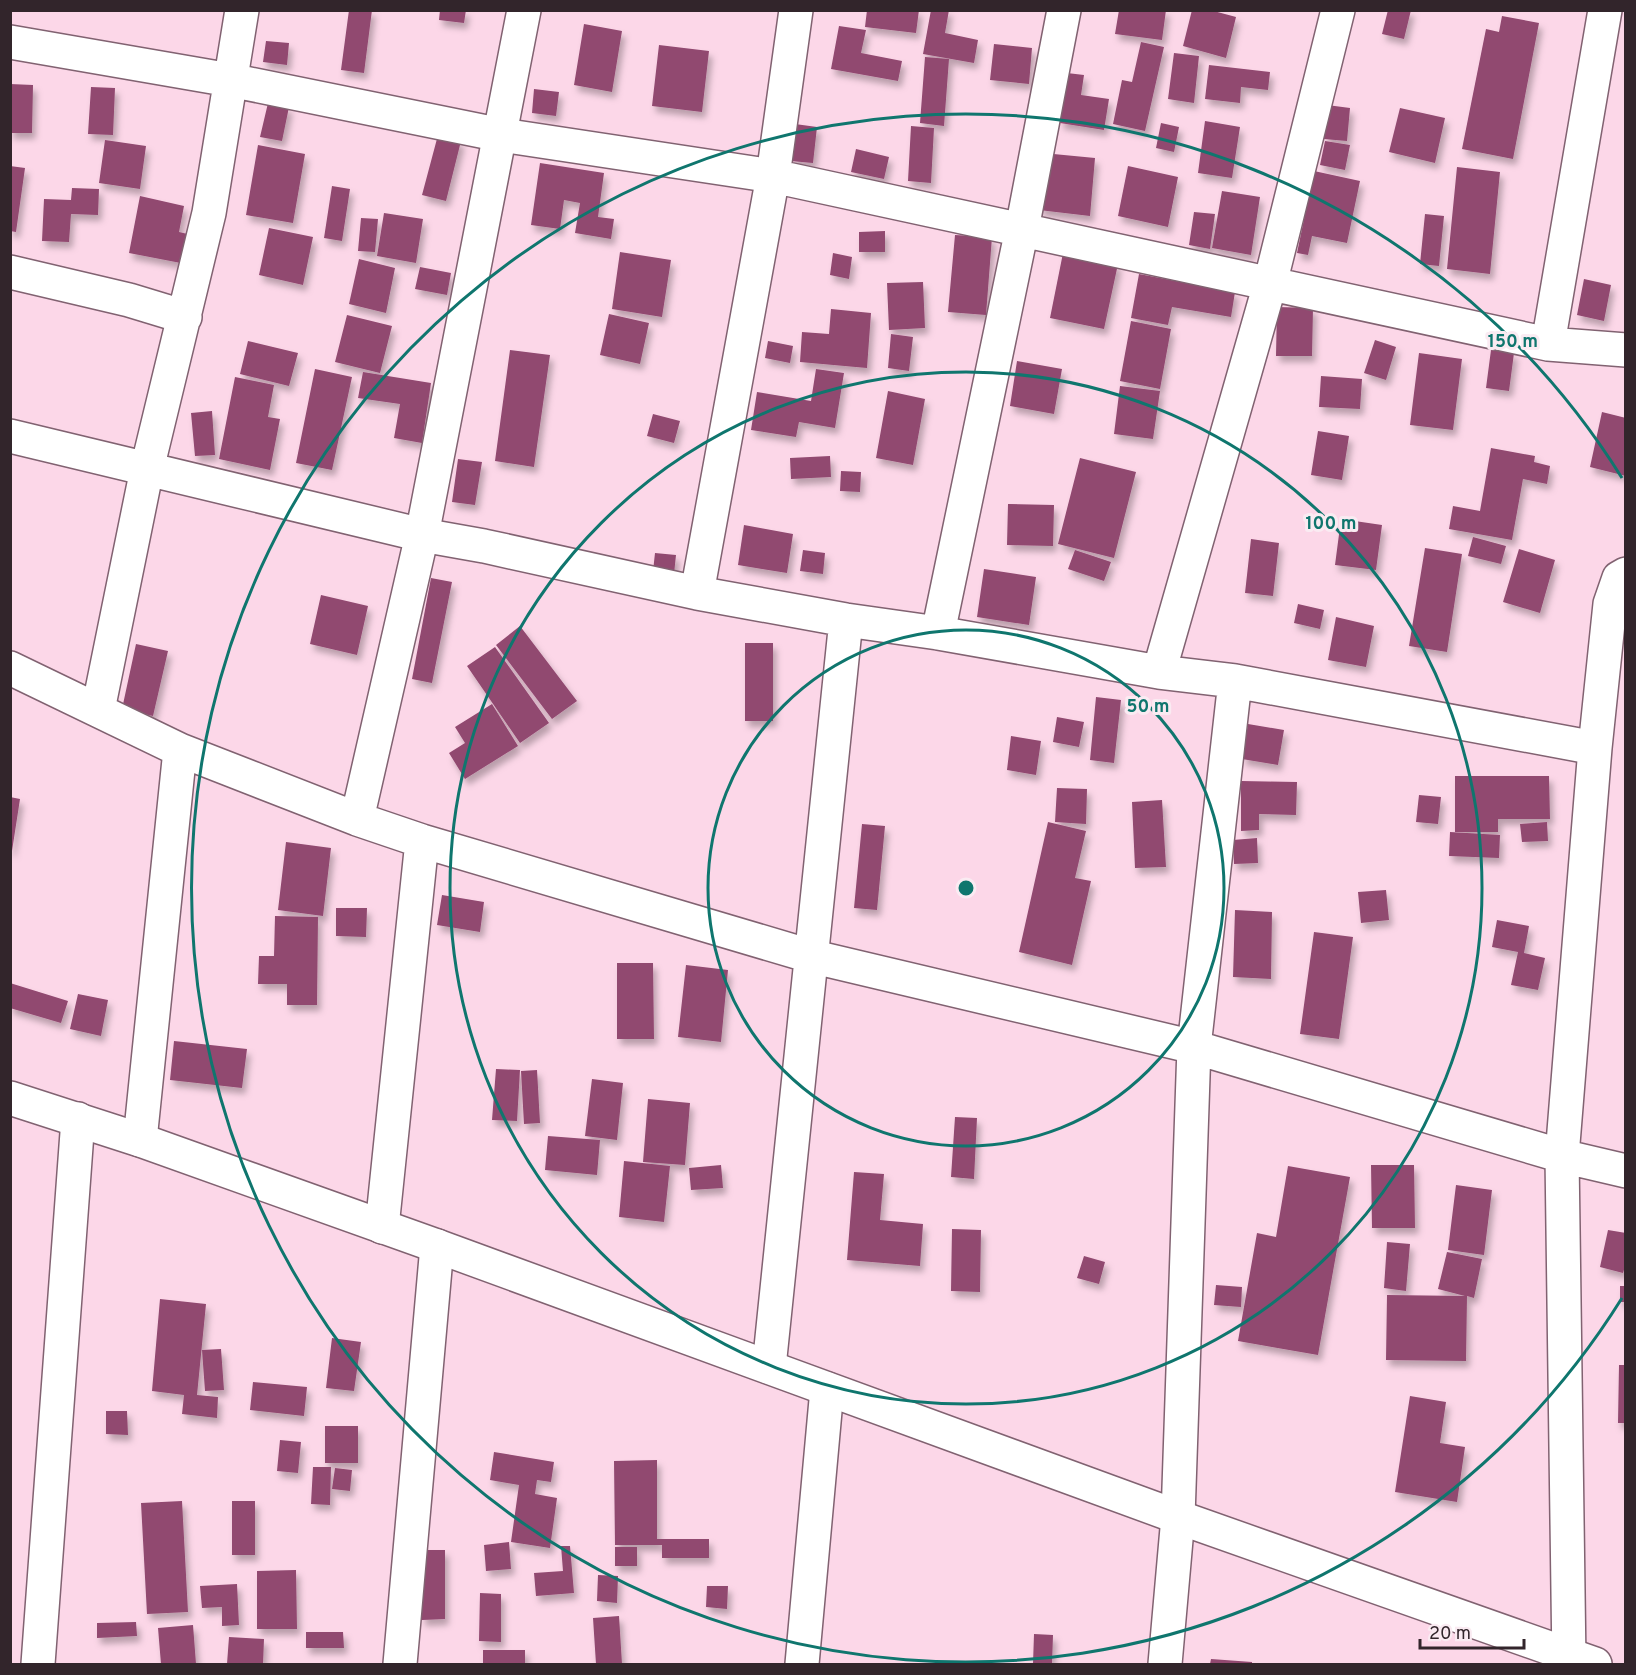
<svg xmlns="http://www.w3.org/2000/svg" width="1636" height="1675" viewBox="0 0 1636 1675" font-family="Overpass,sans-serif">
  <defs>
    <filter id="shadow"><feDropShadow dx="3.5" dy="6" stdDeviation="3" flood-color="#0004"/></filter>
  </defs>
  <rect width="100%" height="100%" fill="#fcd7e8"/>
  <path fill="#914870" filter="url(#shadow)" d="M 349,10 L 372,10 L 364,73 L 341,70 Z
    M 440,10 L 466,10 L 464,23 L 439,20 Z
    M 867,10 L 919,10 L 916,33 L 865,27 Z
    M 931,10 L 949,10 L 945,33 L 978,40 L 974,63 L 923,54 Z
    M 1119,10 L 1166,10 L 1162,40 L 1115,34 Z
    M 1192,10 L 1210,10 L 1236,17 L 1226,58 L 1183,46 Z
    M 1388,10 L 1411,10 L 1404,39 L 1382,34 Z
    M 1502,16 L 1539,23 L 1513,159 L 1462,149 L 1486,29 L 1499,32 Z
    M 584,24 L 622,31 L 612,92 L 574,85 Z
    M 839,26 L 866,30 L 861,53 L 902,61 L 898,81 L 831,69 Z
    M 266,41 L 289,43 L 287,65 L 263,62 Z
    M 1141,42 L 1164,47 L 1145,131 L 1113,124 L 1122,80 L 1132,82 Z
    M 994,44 L 1032,48 L 1029,84 L 990,80 Z
    M 659,45 L 709,51 L 702,112 L 652,106 Z
    M 1174,53 L 1199,56 L 1194,103 L 1168,99 Z
    M 925,57 L 949,59 L 944,126 L 920,123 Z
    M 1209,65 L 1270,72 L 1268,90 L 1241,87 L 1240,103 L 1205,99 Z
    M 1067,73 L 1084,75 L 1081,95 L 1109,99 L 1104,130 L 1060,123 Z
    M 10,84 L 33,85 L 32,133 L 10,133 Z
    M 91,87 L 115,88 L 113,135 L 88,134 Z
    M 534,89 L 559,92 L 556,116 L 532,113 Z
    M 268,103 L 289,107 L 282,141 L 260,137 Z
    M 1327,105 L 1350,108 L 1347,141 L 1324,139 Z
    M 1400,108 L 1445,118 L 1435,163 L 1389,152 Z
    M 1205,121 L 1240,127 L 1232,178 L 1198,173 Z
    M 1161,123 L 1179,127 L 1174,152 L 1156,148 Z
    M 795,124 L 817,127 L 813,163 L 791,161 Z
    M 911,126 L 934,128 L 931,183 L 908,181 Z
    M 438,135 L 461,141 L 446,201 L 422,195 Z
    M 105,140 L 146,146 L 140,189 L 99,183 Z
    M 1325,141 L 1350,145 L 1345,170 L 1320,165 Z
    M 258,145 L 305,154 L 293,223 L 246,215 Z
    M 856,149 L 889,157 L 884,179 L 851,172 Z
    M 1043,153 L 1095,158 L 1090,216 L 1039,210 Z
    M 540,163 L 604,173 L 598,217 L 614,219 L 611,239 L 575,233 L 580,203 L 564,200 L 560,229 L 531,225 Z
    M 10,166 L 25,168 L 16,232 L 10,231 Z
    M 1128,166 L 1178,177 L 1168,227 L 1118,216 Z
    M 1457,167 L 1500,172 L 1490,274 L 1447,269 Z
    M 1314,171 L 1360,181 L 1347,243 L 1312,236 L 1308,255 L 1297,253 Z
    M 332,186 L 350,189 L 342,241 L 324,238 Z
    M 72,188 L 99,189 L 98,215 L 71,214 L 69,242 L 42,241 L 44,199 L 71,200 Z
    M 1222,191 L 1260,197 L 1251,255 L 1212,248 Z
    M 140,196 L 184,206 L 179,232 L 192,235 L 186,264 L 129,253 Z
    M 1194,212 L 1215,214 L 1210,249 L 1189,245 Z
    M 384,213 L 423,219 L 416,263 L 377,256 Z
    M 1425,214 L 1444,216 L 1439,266 L 1420,264 Z
    M 361,218 L 378,219 L 375,252 L 358,251 Z
    M 269,228 L 313,237 L 303,285 L 259,275 Z
    M 885,231 L 885,252 L 859,252 L 859,232 Z
    M 955,235 L 992,237 L 986,315 L 948,312 Z
    M 620,252 L 671,260 L 662,317 L 612,309 Z
    M 833,253 L 852,257 L 849,279 L 830,275 Z
    M 1063,253 L 1118,264 L 1104,329 L 1050,318 Z
    M 359,259 L 395,268 L 386,313 L 349,304 Z
    M 420,267 L 451,273 L 447,295 L 415,289 Z
    M 1139,274 L 1235,292 L 1231,317 L 1172,307 L 1168,325 L 1131,318 Z
    M 1584,279 L 1611,285 L 1604,321 L 1577,315 Z
    M 923,282 L 925,328 L 889,330 L 887,283 Z
    M 1277,307 L 1313,308 L 1312,356 L 1276,356 Z
    M 831,309 L 871,313 L 867,368 L 800,362 L 802,332 L 829,334 Z
    M 609,314 L 649,323 L 640,364 L 600,355 Z
    M 347,315 L 392,326 L 380,373 L 335,362 Z
    M 1131,321 L 1171,329 L 1160,389 L 1120,381 Z
    M 891,334 L 913,337 L 909,371 L 888,368 Z
    M 1375,340 L 1396,347 L 1386,380 L 1364,373 Z
    M 248,341 L 298,353 L 289,386 L 240,374 Z
    M 768,341 L 793,346 L 790,363 L 765,358 Z
    M 510,350 L 550,355 L 534,467 L 495,461 Z
    M 1491,350 L 1514,353 L 1509,391 L 1486,388 Z
    M 1419,353 L 1462,359 L 1453,430 L 1410,425 Z
    M 1017,361 L 1062,369 L 1054,414 L 1010,406 Z
    M 315,369 L 352,377 L 332,470 L 296,463 Z
    M 816,369 L 844,373 L 835,428 L 799,422 L 796,437 L 751,430 L 757,392 L 811,401 Z
    M 363,372 L 431,383 L 422,443 L 394,438 L 400,404 L 358,398 Z
    M 1321,376 L 1362,379 L 1360,409 L 1319,407 Z
    M 235,377 L 274,385 L 268,417 L 280,419 L 270,470 L 219,459 Z
    M 1120,386 L 1160,391 L 1153,439 L 1114,434 Z
    M 888,391 L 925,399 L 913,465 L 876,458 Z
    M 212,411 L 215,455 L 195,456 L 191,413 Z
    M 1602,412 L 1626,418 L 1626,476 L 1590,467 Z
    M 653,414 L 680,421 L 674,443 L 647,436 Z
    M 1318,431 L 1349,436 L 1342,480 L 1311,475 Z
    M 1491,448 L 1535,456 L 1534,462 L 1550,466 L 1547,484 L 1523,479 L 1512,540 L 1449,529 L 1453,506 L 1480,511 Z
    M 830,456 L 831,477 L 791,479 L 790,458 Z
    M 1080,458 L 1136,472 L 1114,558 L 1058,544 Z
    M 458,459 L 482,462 L 475,505 L 452,502 Z
    M 841,471 L 861,472 L 860,492 L 840,491 Z
    M 1008,504 L 1054,505 L 1053,546 L 1007,545 Z
    M 1341,519 L 1382,525 L 1376,570 L 1335,565 Z
    M 744,525 L 793,534 L 787,573 L 738,565 Z
    M 1473,537 L 1506,546 L 1501,564 L 1468,556 Z
    M 1251,539 L 1279,543 L 1273,596 L 1245,593 Z
    M 1425,548 L 1462,554 L 1447,652 L 1409,646 Z
    M 1519,549 L 1555,560 L 1540,613 L 1503,602 Z
    M 803,550 L 825,553 L 823,574 L 800,571 Z
    M 1075,550 L 1111,562 L 1104,581 L 1068,569 Z
    M 655,553 L 676,555 L 674,574 L 653,571 Z
    M 984,569 L 1036,577 L 1029,625 L 977,617 Z
    M 431,578 L 452,582 L 432,683 L 412,679 Z
    M 321,595 L 368,606 L 357,655 L 310,644 Z
    M 1298,604 L 1324,610 L 1320,629 L 1294,623 Z
    M 1336,617 L 1374,626 L 1366,667 L 1328,660 Z
    M 520,626 L 577,701 L 552,719 L 496,645 Z
    M 745,643 L 773,643 L 773,721 L 745,721 Z
    M 136,644 L 168,651 L 153,716 L 122,709 Z
    M 495,647 L 549,723 L 520,743 L 467,666 Z
    M 1096,697 L 1121,700 L 1114,763 L 1090,760 Z
    M 492,704 L 518,746 L 465,779 L 449,753 L 465,743 L 455,727 Z
    M 1057,717 L 1084,722 L 1079,747 L 1053,742 Z
    M 1248,724 L 1284,730 L 1278,765 L 1242,759 Z
    M 1011,736 L 1041,741 L 1036,775 L 1007,770 Z
    M 1455,776 L 1549,776 L 1550,819 L 1498,819 L 1498,832 L 1455,832 Z
    M 1241,781 L 1297,782 L 1296,815 L 1259,814 L 1259,830 L 1241,831 Z
    M 1057,788 L 1087,789 L 1086,824 L 1055,822 Z
    M 1419,795 L 1441,797 L 1438,824 L 1416,822 Z
    M 10,797 L 20,799 L 12,851 L 10,851 Z
    M 1162,800 L 1166,867 L 1135,868 L 1132,802 Z
    M 1048,822 L 1086,831 L 1075,878 L 1091,881 L 1072,965 L 1019,952 Z
    M 1547,822 L 1548,841 L 1522,842 L 1520,824 Z
    M 862,824 L 885,826 L 877,910 L 854,908 Z
    M 1450,832 L 1500,835 L 1499,858 L 1449,856 Z
    M 1257,838 L 1258,863 L 1234,864 L 1233,840 Z
    M 286,842 L 331,848 L 323,916 L 278,910 Z
    M 1386,890 L 1389,920 L 1361,923 L 1358,892 Z
    M 442,895 L 484,902 L 480,932 L 437,925 Z
    M 336,908 L 367,908 L 366,937 L 336,936 Z
    M 1235,910 L 1272,912 L 1271,979 L 1233,977 Z
    M 275,916 L 318,917 L 317,1005 L 287,1005 L 287,984 L 258,984 L 259,956 L 274,956 Z
    M 1497,920 L 1529,926 L 1524,953 L 1545,958 L 1538,990 L 1511,985 L 1518,952 L 1492,947 Z
    M 1314,932 L 1353,937 L 1339,1039 L 1300,1034 Z
    M 617,963 L 653,963 L 654,1039 L 617,1039 Z
    M 686,965 L 728,970 L 721,1042 L 678,1037 Z
    M 10,983 L 68,1001 L 61,1023 L 10,1008 Z
    M 78,994 L 108,1000 L 101,1036 L 70,1029 Z
    M 174,1041 L 247,1049 L 242,1088 L 170,1080 Z
    M 496,1069 L 520,1070 L 517,1121 L 492,1120 Z
    M 537,1070 L 540,1123 L 524,1124 L 521,1071 Z
    M 592,1079 L 623,1083 L 617,1140 L 585,1136 Z
    M 648,1099 L 690,1103 L 685,1165 L 643,1162 Z
    M 955,1117 L 977,1118 L 974,1179 L 951,1177 Z
    M 548,1136 L 600,1140 L 597,1175 L 545,1170 Z
    M 624,1161 L 670,1166 L 664,1222 L 619,1217 Z
    M 721,1165 L 723,1188 L 691,1190 L 689,1168 Z
    M 1371,1165 L 1414,1165 L 1415,1228 L 1372,1228 Z
    M 1288,1166 L 1350,1177 L 1318,1355 L 1238,1341 L 1257,1233 L 1276,1237 Z
    M 854,1172 L 884,1174 L 880,1220 L 923,1224 L 920,1266 L 847,1260 Z
    M 1456,1185 L 1492,1190 L 1484,1255 L 1448,1250 Z
    M 952,1229 L 981,1230 L 980,1292 L 951,1291 Z
    M 1608,1230 L 1626,1233 L 1626,1263 L 1623,1273 L 1600,1267 Z
    M 1387,1242 L 1410,1244 L 1406,1291 L 1384,1288 Z
    M 1447,1252 L 1482,1259 L 1474,1298 L 1467,1296 L 1466,1361 L 1386,1360 L 1387,1295 L 1465,1296 L 1438,1289 Z
    M 1084,1256 L 1105,1262 L 1099,1284 L 1077,1278 Z
    M 1216,1285 L 1242,1287 L 1241,1307 L 1214,1305 Z
    M 1620,1286 L 1626,1286 L 1626,1302 L 1620,1302 Z
    M 160,1299 L 206,1304 L 197,1395 L 218,1397 L 217,1418 L 182,1414 L 184,1395 L 152,1391 Z
    M 332,1338 L 361,1342 L 354,1391 L 326,1388 Z
    M 221,1349 L 224,1390 L 205,1391 L 202,1350 Z
    M 1619,1365 L 1626,1365 L 1626,1423 L 1618,1423 Z
    M 253,1382 L 307,1387 L 304,1416 L 250,1410 Z
    M 1410,1396 L 1446,1402 L 1440,1443 L 1465,1447 L 1457,1502 L 1395,1492 Z
    M 106,1411 L 127,1411 L 128,1435 L 106,1434 Z
    M 325,1426 L 358,1426 L 358,1463 L 325,1463 Z
    M 280,1440 L 301,1442 L 298,1473 L 277,1471 Z
    M 494,1452 L 554,1462 L 551,1482 L 537,1480 L 535,1494 L 557,1498 L 550,1548 L 511,1542 L 519,1485 L 490,1480 Z
    M 657,1460 L 657,1539 L 709,1539 L 709,1558 L 662,1558 L 662,1545 L 615,1545 L 614,1461 Z
    M 313,1467 L 331,1467 L 330,1505 L 311,1504 Z
    M 335,1468 L 352,1470 L 350,1491 L 332,1489 Z
    M 182,1501 L 188,1612 L 147,1614 L 141,1503 Z
    M 232,1501 L 255,1501 L 255,1555 L 232,1555 Z
    M 509,1542 L 511,1569 L 486,1571 L 484,1545 Z
    M 561,1546 L 570,1546 L 574,1593 L 536,1596 L 534,1573 L 563,1571 Z
    M 615,1547 L 637,1547 L 637,1566 L 615,1566 Z
    M 422,1550 L 445,1550 L 445,1619 L 422,1620 Z
    M 296,1570 L 297,1629 L 257,1629 L 257,1571 Z
    M 598,1575 L 618,1576 L 617,1603 L 597,1601 Z
    M 237,1584 L 239,1625 L 222,1626 L 222,1607 L 202,1608 L 200,1586 Z
    M 707,1586 L 728,1586 L 727,1609 L 706,1607 Z
    M 480,1593 L 501,1594 L 501,1642 L 479,1641 Z
    M 619,1616 L 622,1664 L 596,1664 L 593,1618 Z
    M 136,1622 L 137,1636 L 97,1638 L 97,1623 Z
    M 193,1625 L 196,1664 L 161,1664 L 158,1628 Z
    M 306,1632 L 343,1632 L 344,1648 L 306,1648 Z
    M 1034,1634 L 1053,1635 L 1052,1664 L 1033,1664 Z
    M 229,1637 L 264,1639 L 263,1664 L 227,1664 Z
    M 483,1650 L 525,1650 L 525,1664 L 483,1664 Z
    M 1211,1659 L 1252,1662 L 1252,1664 L 1210,1664 Z"/>
  <g fill="none" stroke-linecap="round" stroke-linejoin="round">
    <g stroke="#816271" stroke-width="36">
      <path id="minor" d="M 10,42 L 230,80 L 501,135 L 773,176 L 1548,344 L 1626,350
        M 10,272 L 129,300 L 185,317
        M 1548,344 L 1605,10
        M 10,436 L 422,535 L 484,546 L 697,593 L 846,620 L 938,633 L 1159,672 L 1235,681 L 1595,748
        M 697,593 L 773,176 L 796,10
        M 938,633 L 1022,229 L 1064,10
        M 10,668 L 180,750 L 357,819 L 422,841 L 810,956 L 1194,1047 L 1562,1156 L 1626,1171
        M 1159,672 L 1270,284 L 1338,10
        M 98,710 L 147,469 L 209,213 L 242,10
        M 357,819 L 422,535 L 524,10
        M 140,1140 L 180,750
        M 382,1227 L 422,841
        M 769,1367 L 846,620
        M 38,1664 L 78,1119
        M 400,1664 L 437,1246
        M 802,1664 L 827,1389
        M 1165,1664 L 1178,1517 L 1194,1047 L 1235,681
        M 1569,1664 L 1562,1156 L 1595,748 L 1610,604 L 1619,578 L 1626,574"/>
    </g>
    <g stroke="#816271" stroke-width="36">
      <path id="major" d="M 10,1098 L 140,1140 L 437,1246 L 1178,1517 L 1595,1664"/>
    </g>
    <use href="#minor" stroke="#fff" stroke-width="33"/>
    <use href="#major" stroke="#fff" stroke-width="33"/>
  </g>
  <g fill="none" stroke="#0f766e" stroke-width="3">
    <circle cx="966" cy="888" r="258"/>
    <circle cx="966" cy="888" r="516"/>
    <path d="M1622 1298A774 774 0 1 1 1622 478"/>
  </g>
  <circle cx="966" cy="888" r="9" fill="#0f766e" stroke="#faebf2" stroke-width="3"/>
  <g font-size="18" text-anchor="middle" font-weight="bold" fill="#0f766e" stroke="#faebf2" stroke-width="6" stroke-linejoin="round" paint-order="stroke">
    <text x="1513" y="347">150 m</text>
    <text x="1331" y="529">100 m</text>
    <text x="1148" y="712">50 m</text>
  </g>
  <rect width="1636" height="1675" fill="none" stroke="#32252b" stroke-width="24"/>
  <path d="M1420 1639v9h104v-9" fill="none" stroke="#32252b" stroke-width="3"/>
  <text x="1429" y="1639" font-size="18" fill="#32252b" stroke="#faebf2" stroke-width="4.5" paint-order="stroke">20 m</text>
</svg>
